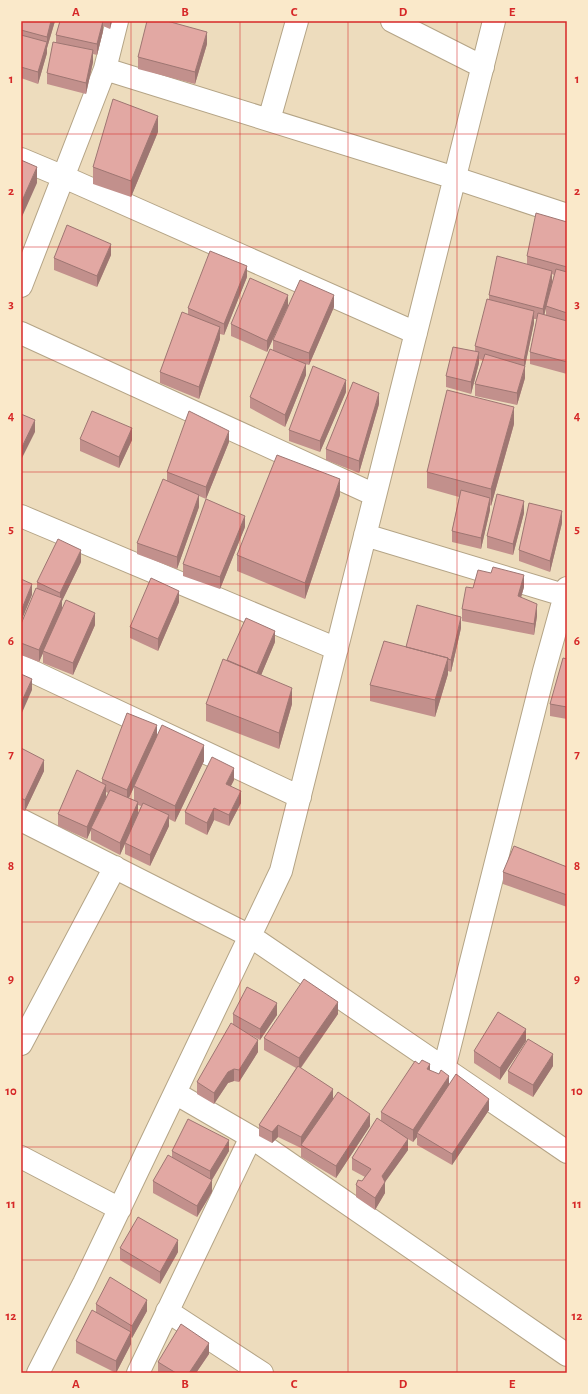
<svg xmlns="http://www.w3.org/2000/svg" width="588" height="1394" viewBox="0 0 588 1394" font-family="'Alegreya Sans',sans-serif">
  <rect width="100%" height="100%" fill="#eddcbd"/>
  <g fill="none" stroke-linecap="round" stroke-linejoin="round">
    <g stroke="#b4a486" stroke-width="24">
      <path id="minor" d="M 392,21 L 483,67
        M 105,69 L 117,21
        M 269,120 L 297,21
        M 21,159 L 64,177 L 416,333
        M 21,286 L 105,69 L 455,178 L 567,215
        M 21,333 L 375,495
        M 21,516 L 337,649
        M 365,535 L 567,596
        M 21,666 L 300,797
        M 21,820 L 250,936 L 567,1152
        M 21,1044 L 115,867
        M 444,1069 L 544,671 L 567,588
        M 251,1137 L 567,1355
        M 21,1157 L 120,1209
        M 167,1311 L 262,1373
        M 38,1373 L 84,1283 L 281,871 L 494,21
        M 138,1373 L 251,1137 L 175,1093"/>
    </g>
    <use href="#minor" stroke="#fff" stroke-width="22"/>
  </g>
  <path fill="#c2908c" fill-rule="evenodd" d="M 21,21 L 55,21 L 47,48 L 47,53 L 38,84 L 21,78 Z
    M 60,21 L 112,21 L 110,29 L 103,26 L 103,31 L 97,55 L 93,54 L 93,62 L 86,94 L 47,84 L 47,73 L 56,43 L 56,35 Z
    M 207,44 L 195,84 L 138,69 L 138,57 Z
    M 158,132 L 131,197 L 93,184 L 93,167 Z
    M 567,222 L 567,374 L 530,364 L 530,352 L 537,319 L 534,319 L 534,323 L 525,366 L 525,378 L 517,405 L 475,396 L 475,384 L 483,360 L 479,359 L 479,363 L 471,394 L 446,387 L 446,376 L 475,351 L 475,346 L 489,299 L 489,295 L 527,264 L 527,256 ZM 552,274 L 554,275 L 547,301 L 552,282 ZM 546,307 L 546,315 L 544,314 Z
    M 111,255 L 97,287 L 54,270 L 54,258 Z
    M 247,277 L 224,335 L 220,334 L 220,339 L 199,399 L 160,383 L 160,372 L 188,314 L 188,308 Z
    M 288,306 L 267,352 L 231,336 L 231,324 Z
    M 334,307 L 309,365 L 306,364 L 306,375 L 285,427 L 250,408 L 250,397 L 273,351 L 273,340 Z
    M 346,392 L 320,452 L 289,441 L 289,430 Z
    M 379,404 L 359,473 L 326,460 L 326,449 Z
    M 514,424 L 491,506 L 490,505 L 490,510 L 481,549 L 452,542 L 452,531 L 459,497 L 427,488 L 427,472 Z
    M 80,439 L 132,440 L 119,468 L 80,451 Z
    M 229,442 L 206,499 L 199,496 L 199,507 L 177,569 L 137,554 L 137,543 L 167,480 L 167,472 Z
    M 340,495 L 305,599 L 237,571 L 237,555 Z
    M 524,513 L 513,555 L 487,548 L 487,536 Z
    M 562,523 L 550,572 L 519,561 L 519,550 Z
    M 245,527 L 220,589 L 183,576 L 183,564 Z
    M 81,562 L 62,601 L 62,608 L 95,625 L 73,675 L 43,663 L 43,653 L 39,662 L 21,655 L 21,624 L 37,588 L 37,582 Z
    M 524,587 L 521,597 L 537,616 L 534,635 L 462,621 L 462,609 L 473,588 Z
    M 179,602 L 158,651 L 130,638 L 130,627 Z
    M 461,628 L 451,672 L 448,671 L 448,674 L 435,717 L 370,701 L 370,685 L 406,647 Z
    M 275,642 L 261,675 L 292,704 L 279,749 L 206,721 L 206,704 L 227,660 Z
    M 567,659 L 567,719 L 550,716 L 550,704 Z
    M 157,736 L 204,761 L 175,822 L 169,819 L 169,826 L 150,866 L 125,854 L 125,843 L 133,826 L 120,855 L 91,840 L 91,829 L 87,839 L 58,826 L 58,814 L 102,783 L 102,779 ZM 134,787 L 134,800 L 129,798 ZM 106,792 L 108,793 L 96,817 L 106,797 ZM 138,805 L 141,806 L 138,813 Z
    M 21,748 L 44,771 L 25,811 L 21,809 Z
    M 234,780 L 231,786 L 241,803 L 229,826 L 214,820 L 207,835 L 185,824 L 185,812 Z
    M 567,867 L 567,907 L 503,884 L 503,872 Z
    M 233,1014 L 277,1015 L 260,1040 L 245,1032 L 258,1052 L 239,1082 L 234,1081 L 228,1083 L 214,1104 L 197,1094 L 197,1082 L 233,1024 Z
    M 338,1014 L 301,1068 L 333,1099 L 370,1126 L 336,1178 L 301,1157 L 301,1148 L 278,1137 L 272,1143 L 259,1136 L 259,1125 L 296,1068 L 264,1050 L 264,1038 Z
    M 526,1041 L 500,1080 L 474,1063 L 474,1051 Z
    M 553,1066 L 533,1097 L 508,1083 L 508,1071 Z
    M 430,1070 L 449,1084 L 489,1110 L 452,1165 L 417,1145 L 417,1137 L 413,1142 L 408,1139 L 408,1150 L 385,1182 L 385,1193 L 375,1210 L 356,1197 L 356,1185 L 362,1181 L 365,1177 L 352,1170 L 352,1158 L 381,1121 L 381,1112 Z
    M 172,1151 L 229,1151 L 212,1180 L 212,1192 L 197,1217 L 153,1193 L 153,1181 L 172,1157 Z
    M 120,1248 L 178,1252 L 160,1284 L 120,1260 Z
    M 96,1304 L 147,1311 L 132,1338 L 131,1337 L 131,1344 L 116,1373 L 76,1353 L 76,1341 L 96,1312 Z
    M 209,1354 L 196,1373 L 158,1373 L 158,1362 Z"/>
  <path fill="#9e7672" d="M 51,21 L 55,21 L 47,48 L 47,37 Z
    M 103,21 L 103,31 L 97,55 L 97,44 Z
    M 110,21 L 112,21 L 110,29 Z
    M 207,32 L 207,44 L 195,84 L 195,72 Z
    M 47,42 L 47,53 L 38,84 L 38,72 Z
    M 93,50 L 93,62 L 86,94 L 86,83 Z
    M 158,116 L 158,132 L 131,197 L 131,181 Z
    M 37,167 L 37,183 L 21,219 L 21,203 Z
    M 111,244 L 111,255 L 97,287 L 97,276 Z
    M 247,266 L 247,277 L 224,335 L 224,324 Z
    M 552,271 L 552,282 L 543,321 L 543,309 Z
    M 288,295 L 288,306 L 267,352 L 267,341 Z
    M 334,295 L 334,307 L 309,365 L 309,353 Z
    M 534,311 L 534,323 L 524,371 L 525,366 L 525,378 L 517,405 L 517,393 L 524,371 L 524,360 Z
    M 220,327 L 220,339 L 199,399 L 199,387 Z
    M 479,352 L 479,363 L 471,394 L 471,382 Z
    M 306,364 L 306,375 L 285,427 L 285,415 Z
    M 346,380 L 346,392 L 320,452 L 320,441 Z
    M 379,393 L 379,404 L 359,473 L 359,461 Z
    M 514,407 L 514,424 L 491,506 L 491,489 Z
    M 35,420 L 35,432 L 21,460 L 21,449 Z
    M 132,428 L 132,440 L 119,468 L 119,457 Z
    M 229,431 L 229,442 L 206,499 L 206,487 Z
    M 340,479 L 340,495 L 305,599 L 305,583 Z
    M 199,495 L 199,507 L 177,569 L 177,557 Z
    M 490,498 L 490,510 L 481,549 L 481,538 Z
    M 524,501 L 524,513 L 513,555 L 513,544 Z
    M 562,511 L 562,523 L 550,572 L 550,561 Z
    M 245,516 L 245,527 L 220,589 L 220,577 Z
    M 81,550 L 81,562 L 62,601 L 62,610 L 43,651 L 43,653 L 39,662 L 39,650 L 60,602 L 60,593 Z
    M 524,575 L 524,587 L 518,608 L 518,596 Z
    M 32,584 L 32,595 L 21,622 L 21,611 Z
    M 179,591 L 179,602 L 158,651 L 158,639 Z
    M 537,604 L 537,616 L 534,635 L 534,624 Z
    M 95,613 L 95,625 L 73,675 L 73,663 Z
    M 461,617 L 461,628 L 451,672 L 451,660 Z
    M 275,631 L 275,642 L 257,685 L 257,673 Z
    M 448,658 L 448,674 L 435,717 L 435,700 Z
    M 32,679 L 32,690 L 21,715 L 21,703 Z
    M 292,688 L 292,704 L 279,749 L 279,733 Z
    M 157,725 L 157,737 L 127,802 L 127,790 Z
    M 204,745 L 204,761 L 175,822 L 175,806 Z
    M 44,760 L 44,771 L 25,811 L 25,800 Z
    M 234,768 L 234,780 L 226,795 L 226,784 Z
    M 106,785 L 106,797 L 87,839 L 87,827 Z
    M 241,791 L 241,803 L 229,826 L 229,815 Z
    M 138,802 L 138,814 L 120,855 L 120,843 Z
    M 214,808 L 214,820 L 207,835 L 207,823 Z
    M 169,815 L 169,826 L 150,866 L 150,855 Z
    M 338,1002 L 338,1014 L 299,1070 L 299,1058 Z
    M 277,1003 L 277,1015 L 260,1040 L 260,1029 Z
    M 526,1029 L 526,1041 L 500,1080 L 500,1068 Z
    M 258,1040 L 258,1052 L 239,1082 L 239,1070 Z
    M 553,1054 L 553,1066 L 533,1097 L 533,1085 Z
    M 430,1064 L 430,1075 L 427,1069 Z
    M 234,1069 L 234,1081 L 228,1083 L 214,1104 L 214,1093 L 228,1072 Z
    M 449,1076 L 449,1087 L 417,1133 L 417,1137 L 413,1142 L 413,1130 Z
    M 333,1089 L 333,1101 L 301,1145 L 301,1137 Z
    M 489,1099 L 489,1110 L 452,1165 L 452,1154 Z
    M 370,1114 L 370,1126 L 336,1178 L 336,1166 Z
    M 278,1125 L 278,1137 L 272,1143 L 272,1132 Z
    M 408,1139 L 408,1150 L 385,1182 L 385,1193 L 375,1210 L 375,1198 L 382,1176 Z
    M 229,1140 L 229,1151 L 210,1183 L 210,1171 Z
    M 212,1180 L 212,1192 L 197,1217 L 197,1206 Z
    M 178,1240 L 178,1252 L 160,1284 L 160,1272 Z
    M 147,1300 L 147,1311 L 132,1338 L 132,1326 Z
    M 131,1332 L 131,1344 L 116,1373 L 116,1361 Z
    M 209,1343 L 209,1354 L 196,1373 L 189,1373 Z"/>
  <path fill="#e2a8a3" stroke="#9e7672" d="M 21,21 L 51,21 L 47,37 L 21,30 Z
    M 60,21 L 103,21 L 97,44 L 56,35 Z
    M 147,21 L 167,21 L 207,32 L 195,72 L 138,57 Z
    M 21,35 L 47,42 L 38,72 L 21,67 Z
    M 53,42 L 93,50 L 86,83 L 47,73 Z
    M 113,99 L 158,116 L 131,181 L 93,167 Z
    M 21,160 L 37,167 L 21,203 Z
    M 536,213 L 567,222 L 567,267 L 527,256 Z
    M 67,225 L 111,244 L 97,276 L 54,258 Z
    M 210,251 L 247,266 L 224,324 L 188,308 Z
    M 497,256 L 552,271 L 543,309 L 489,295 Z
    M 556,269 L 567,272 L 567,313 L 546,306 Z
    M 250,278 L 288,295 L 267,341 L 231,324 Z
    M 300,280 L 334,295 L 309,353 L 273,340 Z
    M 487,299 L 534,311 L 524,360 L 475,346 Z
    M 182,312 L 220,327 L 199,387 L 160,372 Z
    M 538,313 L 567,321 L 567,362 L 530,352 Z
    M 453,347 L 479,352 L 471,382 L 446,376 Z
    M 270,349 L 306,364 L 285,415 L 250,397 Z
    M 485,354 L 525,366 L 517,393 L 475,384 Z
    M 313,366 L 346,380 L 320,441 L 289,430 Z
    M 353,382 L 379,393 L 359,461 L 326,449 Z
    M 447,390 L 514,407 L 491,489 L 427,472 Z
    M 92,411 L 132,428 L 119,457 L 80,439 Z
    M 189,411 L 229,431 L 206,487 L 167,472 Z
    M 21,414 L 35,420 L 21,449 Z
    M 277,455 L 340,479 L 305,583 L 237,555 Z
    M 163,479 L 199,495 L 177,557 L 137,543 Z
    M 461,490 L 490,498 L 481,538 L 452,531 Z
    M 497,494 L 524,501 L 513,544 L 487,536 Z
    M 206,499 L 245,516 L 220,577 L 183,564 Z
    M 529,503 L 562,511 L 550,561 L 519,550 Z
    M 58,539 L 81,550 L 60,593 L 37,582 Z
    M 493,567 L 524,575 L 518,596 L 537,604 L 534,624 L 462,609 L 466,587 L 473,588 L 478,570 L 491,573 Z
    M 151,578 L 179,591 L 158,639 L 130,627 Z
    M 21,579 L 32,584 L 21,611 Z
    M 36,588 L 62,598 L 39,650 L 21,643 L 21,624 Z
    M 66,600 L 95,613 L 73,663 L 43,651 Z
    M 417,605 L 461,617 L 451,660 L 448,659 L 448,658 L 406,647 Z
    M 246,618 L 275,631 L 257,673 L 227,660 Z
    M 384,641 L 448,658 L 435,700 L 370,685 Z
    M 563,658 L 567,659 L 567,707 L 550,704 Z
    M 223,659 L 292,688 L 279,733 L 206,704 Z
    M 21,674 L 32,679 L 21,703 Z
    M 127,713 L 157,725 L 127,790 L 102,779 Z
    M 162,725 L 204,745 L 175,806 L 134,786 Z
    M 21,748 L 44,760 L 25,800 L 21,798 Z
    M 212,757 L 234,768 L 226,784 L 241,791 L 229,815 L 214,808 L 207,823 L 185,812 Z
    M 77,770 L 106,785 L 87,827 L 58,814 Z
    M 110,790 L 138,802 L 120,843 L 91,828 Z
    M 143,803 L 169,815 L 150,855 L 125,843 Z
    M 514,846 L 567,867 L 567,895 L 503,872 Z
    M 304,979 L 338,1002 L 299,1058 L 264,1038 Z
    M 247,987 L 277,1003 L 260,1029 L 233,1014 Z
    M 498,1012 L 526,1029 L 500,1068 L 474,1051 Z
    M 231,1023 L 258,1040 L 239,1070 L 234,1069 L 228,1072 L 214,1093 L 197,1082 Z
    M 528,1039 L 553,1054 L 533,1085 L 508,1071 Z
    M 422,1060 L 430,1064 L 427,1069 L 439,1074 L 441,1070 L 449,1076 L 413,1130 L 381,1112 L 415,1061 L 419,1064 Z
    M 298,1066 L 333,1089 L 301,1137 L 278,1125 L 272,1132 L 259,1125 Z
    M 456,1074 L 489,1099 L 452,1154 L 417,1133 Z
    M 338,1092 L 370,1114 L 336,1166 L 301,1145 Z
    M 377,1118 L 408,1139 L 382,1176 L 385,1182 L 375,1198 L 356,1185 L 358,1180 L 362,1181 L 371,1169 L 352,1158 Z
    M 188,1119 L 229,1140 L 210,1171 L 172,1151 Z
    M 168,1155 L 212,1180 L 197,1206 L 153,1181 Z
    M 138,1217 L 178,1240 L 160,1272 L 120,1248 Z
    M 110,1277 L 147,1300 L 132,1326 L 96,1304 Z
    M 92,1310 L 131,1332 L 116,1361 L 76,1341 Z
    M 181,1324 L 209,1343 L 189,1373 L 176,1373 L 158,1362 Z"/>
  <path fill="none" stroke="#d62828" stroke-width="1" stroke-opacity="0.55" d="M 131,21 L 131,1373M 240,21 L 240,1373M 348,21 L 348,1373M 457,21 L 457,1373M 21,134 L 567,134M 21,247 L 567,247M 21,360 L 567,360M 21,472 L 567,472M 21,584 L 567,584M 21,697 L 567,697M 21,810 L 567,810M 21,922 L 567,922M 21,1034 L 567,1034M 21,1147 L 567,1147M 21,1260 L 567,1260"/>
  <rect width="588" height="1394" fill="none" stroke="#fae9ca" stroke-width="44"/>
  <rect x="22" y="22" width="544" height="1350" fill="none" stroke="#d62828" stroke-width="1.5"/>
  <g font-size="13" text-anchor="middle" font-weight="bold" fill="#d62828">
    <text x="76" y="16">A</text>
    <text x="185" y="16">B</text>
    <text x="294" y="16">C</text>
    <text x="403" y="16">D</text>
    <text x="512" y="16">E</text>
    <text x="11" y="83">1</text>
    <text x="577" y="83">1</text>
    <text x="11" y="195">2</text>
    <text x="577" y="195">2</text>
    <text x="11" y="308">3</text>
    <text x="577" y="308">3</text>
    <text x="11" y="420">4</text>
    <text x="577" y="420">4</text>
    <text x="11" y="533">5</text>
    <text x="577" y="533">5</text>
    <text x="11" y="645">6</text>
    <text x="577" y="645">6</text>
    <text x="11" y="758">7</text>
    <text x="577" y="758">7</text>
    <text x="11" y="870">8</text>
    <text x="577" y="870">8</text>
    <text x="11" y="983">9</text>
    <text x="577" y="983">9</text>
    <text x="11" y="1095">10</text>
    <text x="577" y="1095">10</text>
    <text x="11" y="1208">11</text>
    <text x="577" y="1208">11</text>
    <text x="11" y="1320">12</text>
    <text x="577" y="1320">12</text>
    <text x="76" y="1388">A</text>
    <text x="185" y="1388">B</text>
    <text x="294" y="1388">C</text>
    <text x="403" y="1388">D</text>
    <text x="512" y="1388">E</text>
  </g>
</svg>
